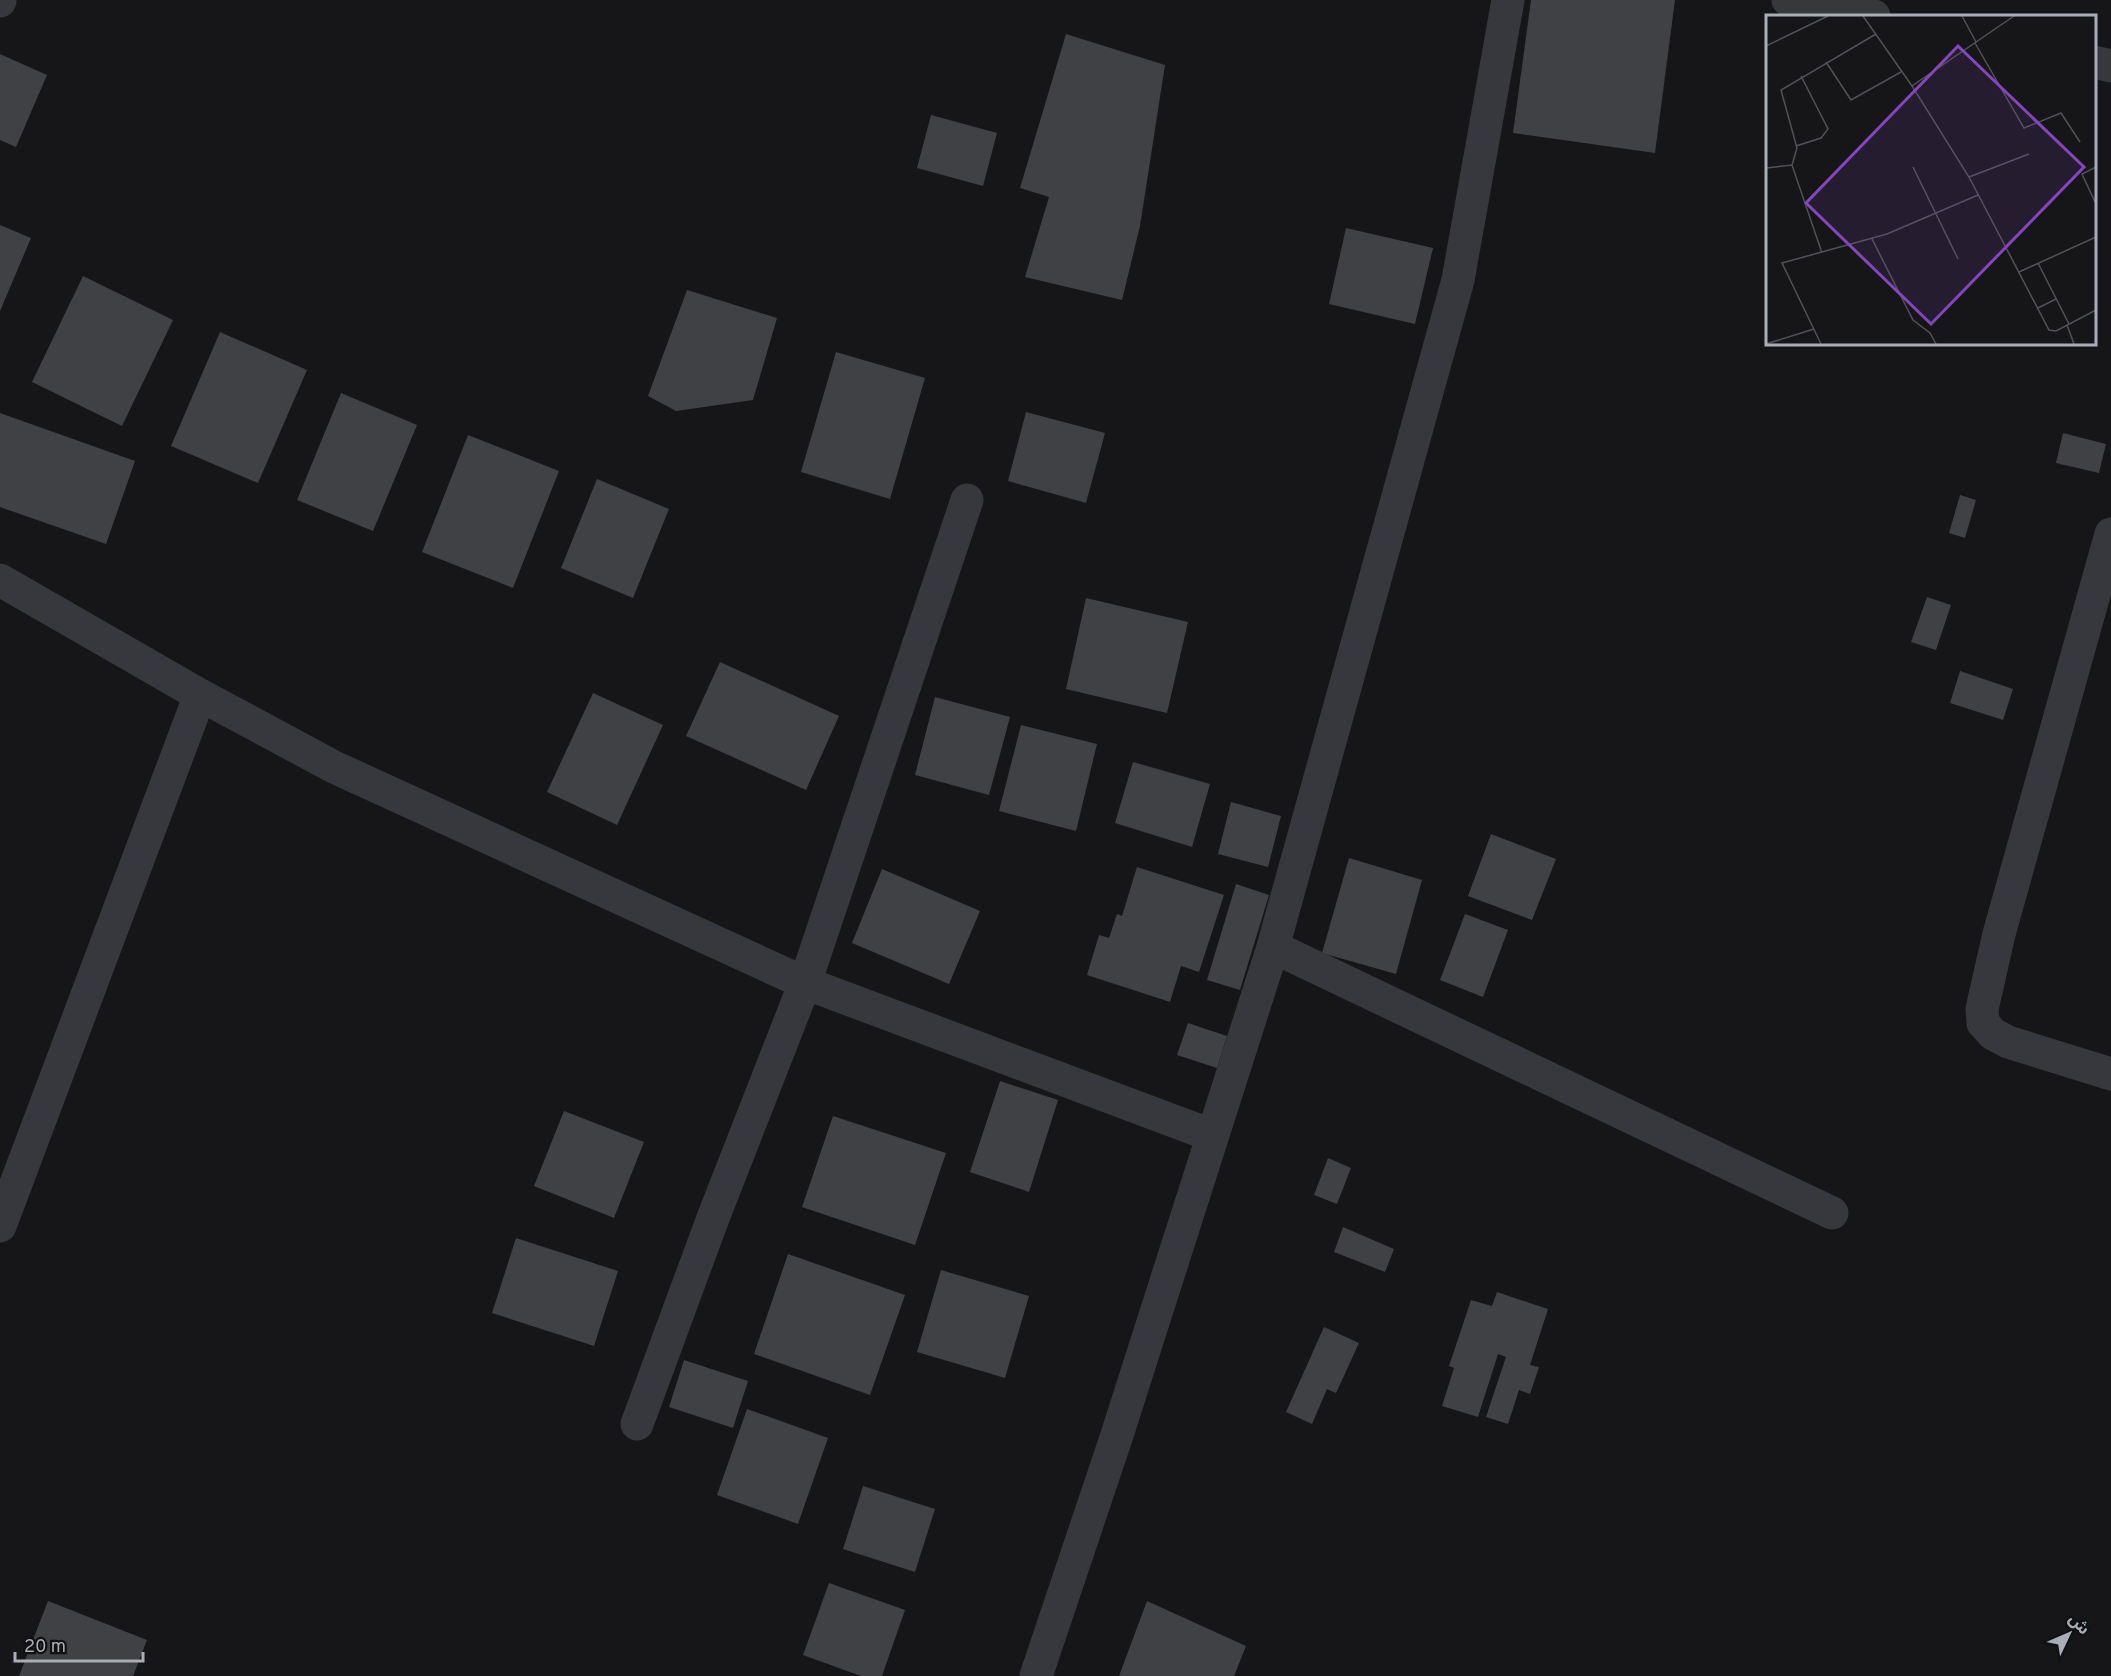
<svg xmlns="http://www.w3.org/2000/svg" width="2111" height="1676" viewBox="0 0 2111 1676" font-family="Overpass,'Noto Sans Arabic',sans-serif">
  <rect width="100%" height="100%" fill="#161618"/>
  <path fill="#404145" d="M 1531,0 L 1675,0 L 1655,153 L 1513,133 Z
    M 1066,34 L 1165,65 L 1140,226 L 1122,300 L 1025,277 L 1049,197 L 1020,188 Z
    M 0,54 L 47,75 L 16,147 L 0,140 Z
    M 931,115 L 997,133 L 983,186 L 917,168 Z
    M 0,225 L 31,238 L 0,311 Z
    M 1346,228 L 1433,248 L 1415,324 L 1329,304 Z
    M 83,276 L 173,320 L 122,426 L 32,382 Z
    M 687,290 L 777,318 L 753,400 L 676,411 L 648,396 Z
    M 220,332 L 307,370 L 258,483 L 171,446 Z
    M 836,352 L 925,378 L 890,499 L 801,472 Z
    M 341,393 L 417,425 L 373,531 L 297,500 Z
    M 1026,412 L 1105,433 L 1086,503 L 1008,481 Z
    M 0,413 L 135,461 L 106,544 L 0,507 Z
    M 2063,433 L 2106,444 L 2099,473 L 2056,463 Z
    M 468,435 L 559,471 L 513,588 L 422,552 Z
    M 597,479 L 669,509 L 633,598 L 561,568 Z
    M 1960,495 L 1976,500 L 1965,538 L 1949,533 Z
    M 1927,597 L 1951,605 L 1936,650 L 1911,642 Z
    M 1086,598 L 1188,622 L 1167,713 L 1066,689 Z
    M 720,662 L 839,716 L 806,790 L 686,736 Z
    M 1960,671 L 2013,689 L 2003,720 L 1950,703 Z
    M 593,693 L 663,725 L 617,825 L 547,792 Z
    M 935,697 L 1010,717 L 989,795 L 915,775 Z
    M 1021,725 L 1097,744 L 1076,831 L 999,811 Z
    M 1133,762 L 1210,784 L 1192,847 L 1115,823 Z
    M 1231,802 L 1281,816 L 1268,867 L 1218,854 Z
    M 1491,834 L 1556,859 L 1532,920 L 1468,896 Z
    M 1349,858 L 1422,880 L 1396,974 L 1322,953 Z
    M 1137,867 L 1224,895 L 1199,972 L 1181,966 L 1170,1002 L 1087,975 L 1099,935 L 1109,938 L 1117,914 L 1122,916 Z
    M 882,869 L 980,911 L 949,984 L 852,943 Z
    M 1236,884 L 1269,895 L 1240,990 L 1207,980 Z
    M 1465,914 L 1508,930 L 1483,997 L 1440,980 Z
    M 1188,1023 L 1227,1036 L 1217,1068 L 1177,1055 Z
    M 1000,1081 L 1058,1100 L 1029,1192 L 970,1172 Z
    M 564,1111 L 644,1142 L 614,1218 L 534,1186 Z
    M 833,1116 L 946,1153 L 915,1245 L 802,1207 Z
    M 1328,1158 L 1351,1168 L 1337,1204 L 1314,1195 Z
    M 1343,1227 L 1394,1249 L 1385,1272 L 1334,1252 Z
    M 516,1238 L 618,1271 L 594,1346 L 492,1313 Z
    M 788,1254 L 905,1295 L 870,1395 L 754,1354 Z
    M 941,1270 L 1029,1296 L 1005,1378 L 917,1352 Z
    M 1497,1292 L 1548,1309 L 1530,1365 L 1539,1367 L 1530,1394 L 1519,1390 L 1508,1424 L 1486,1417 L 1506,1357 L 1498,1354 L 1478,1417 L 1442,1406 L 1454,1368 L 1449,1366 L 1471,1300 L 1492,1306 Z
    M 1324,1327 L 1359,1343 L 1336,1393 L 1327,1389 L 1312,1424 L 1286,1412 Z
    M 684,1360 L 748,1381 L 733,1428 L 669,1407 Z
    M 747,1409 L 828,1438 L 798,1524 L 717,1495 Z
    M 863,1486 L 935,1509 L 915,1572 L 843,1549 Z
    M 829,1583 L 905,1610 L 882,1676 L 861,1676 L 803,1655 Z
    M 48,1601 L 147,1640 L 133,1676 L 19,1676 Z
    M 1147,1601 L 1246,1646 L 1234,1676 L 1119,1676 Z"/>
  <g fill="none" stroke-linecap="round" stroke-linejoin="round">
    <path stroke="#37383d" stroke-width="33" d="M 1788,0 L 1874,16
      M 0,1 L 0,0
      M 2094,62 L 2111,66
      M 2111,534 L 1999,934 L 1982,1009 L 1983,1023 L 1993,1034 L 2008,1042 L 2111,1074
      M 0,580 L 200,695 L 334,767 L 805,983 L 1211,1135
      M 1273,947 L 1832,1213
      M 0,1226 L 200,695
      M 637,1424 L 713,1218 L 805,983 L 967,500
      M 1036,1676 L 1116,1438 L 1273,947 L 1458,280 L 1508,0"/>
  </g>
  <g transform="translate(1766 15)">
    <rect width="330" height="330" fill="#161618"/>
    <path fill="none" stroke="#505258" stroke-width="1.5" d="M 97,1 L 146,71M 196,1 L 210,27M 248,1 L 146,71 L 203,162 L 283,315 L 290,316 L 330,295M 209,28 L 258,113 L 295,98 L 314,127M 0,31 L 62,1M 60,47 L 85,85 L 135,57M 30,131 L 55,123 L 62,114 L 35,61M 26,150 L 31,133 L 15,75 L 110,19M 147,152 L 192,244M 330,152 L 316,159 L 330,189M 0,153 L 26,150 L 56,238M 203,162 L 263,139M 106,224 L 147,305 L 164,318 L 170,329M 272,248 L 303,309M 253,257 L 330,222M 272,293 L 290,284M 301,310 L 308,329M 0,329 L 48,314M 55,329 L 16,248 L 121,219 L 212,180"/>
    <path fill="#8446be" fill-opacity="0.15" stroke="#8446be" stroke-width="3" d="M 192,31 L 318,152 L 165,309 L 40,188 Z"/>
    <rect width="330" height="330" fill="none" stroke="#a8adb8" stroke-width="3"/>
  </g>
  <g transform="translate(2069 1634) rotate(46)" stroke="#111113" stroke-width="4.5" paint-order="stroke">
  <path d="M0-4.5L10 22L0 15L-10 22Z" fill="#a8adb8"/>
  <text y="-9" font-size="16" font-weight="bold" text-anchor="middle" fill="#a8adb8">ش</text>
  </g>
  <path d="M15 1652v9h128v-9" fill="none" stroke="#a8adb8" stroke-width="3"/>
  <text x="24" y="1652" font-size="18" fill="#a8adb8" stroke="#111113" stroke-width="4.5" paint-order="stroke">20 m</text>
</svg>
